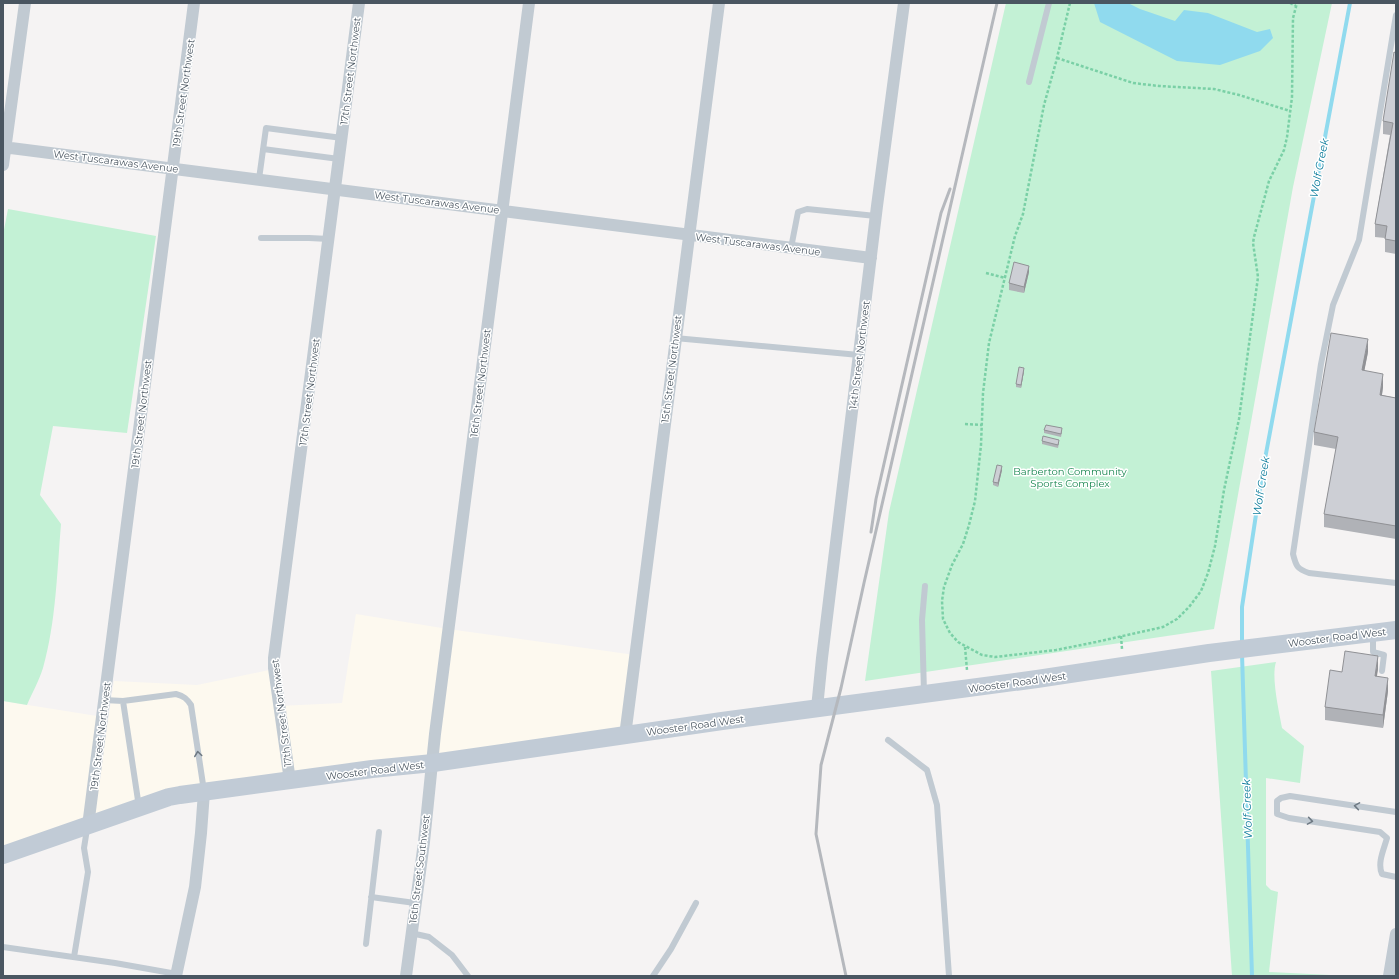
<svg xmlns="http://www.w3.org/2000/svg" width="1399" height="979" viewBox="0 0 1399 979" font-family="Montserrat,sans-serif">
  <rect width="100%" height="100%" fill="#f5f3f3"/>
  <path fill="#fdf9ef" d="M 356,614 L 448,629 L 635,655 L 625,736 L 290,781 L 279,706 L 342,703 Z
    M 269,670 L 284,776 L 93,818 L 114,681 L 197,685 Z
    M 3,701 L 97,716 L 83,823 L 3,851 Z"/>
  <path fill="#c3f1d5" d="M 1006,3 L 1332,3 L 1293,187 L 1214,629 L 865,681 L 889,512 Z
    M 8,209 L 156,236 L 127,433 L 53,426 L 40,495 L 61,524 C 57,572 56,622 43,668 C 39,681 32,693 27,705 L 3,701 L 3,235 Z
    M 1276,662 C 1271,677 1279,711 1282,728 L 1304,746 L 1300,783 L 1266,778 L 1266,885 L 1271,890 L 1278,892 L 1269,972 L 1351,976 L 1232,976 L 1211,671 Z"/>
  <path fill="#90daee" d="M 1094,3 L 1128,3 L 1140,9 L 1175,21 L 1184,10 L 1208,13 L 1257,32 L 1270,29 L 1273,38 L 1260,51 L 1220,65 L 1177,61 L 1100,22 Z"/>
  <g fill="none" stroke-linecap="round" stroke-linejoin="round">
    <path stroke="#90daee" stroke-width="4" d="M 1242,645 L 1242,607 L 1262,475 L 1350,3
      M 1242,654 L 1252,976"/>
    <path stroke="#7ad0a6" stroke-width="2.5" stroke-dasharray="3 2" stroke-linecap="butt" d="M 1070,3 L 1056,62 L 1044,105 L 1023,214 L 1015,236 L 989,343 L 983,393 L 981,445 L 975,501 L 969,525 L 963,544 L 952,565 L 944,587 L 942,601 L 943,619 L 950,633 L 958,642 L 982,655 L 995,657 L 1056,650 L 1096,642 L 1163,627 L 1177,619 L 1189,607 L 1201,591 L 1208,573 L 1215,546 L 1224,490 L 1239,419 L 1258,277 L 1253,243 L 1254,237 L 1269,181 L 1284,150 L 1287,137 L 1292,97 L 1293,18 L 1297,3
      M 1290,3 L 1296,6
      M 1057,58 L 1133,83 L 1159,86 L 1214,89 L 1239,95 L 1290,111
      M 986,273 L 1005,278
      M 965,424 L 982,425
      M 1121,636 L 1122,649
      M 965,647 L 967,670"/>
    <path stroke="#c1cad2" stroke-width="6" d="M 1396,15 L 1359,240 L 1333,305 L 1321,364 L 1293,554 C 1296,566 1297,569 1309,573 L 1396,583
      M 1029,82 L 1049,3
      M 263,149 L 339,159
      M 259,179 L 266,128 L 342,138
      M 261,238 L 309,238 L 329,239
      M 791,248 L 798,212 L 807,209 L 876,216
      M 675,338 L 859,355
      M 1373,635 L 1373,652 L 1384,655 L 1382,671
      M 924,693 L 922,620 L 925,586
      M 104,700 L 123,701 L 176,694 C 184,696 187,699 191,705 L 204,791
      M 123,701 L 139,807
      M 888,740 L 927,770 L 937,805 L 949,976
      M 1396,812 L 1290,796 L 1281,798 L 1277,801 L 1277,814 L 1289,818 L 1380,832 L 1387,838 C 1384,849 1377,863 1382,874 L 1396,877
      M 371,897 L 415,903
      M 411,933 L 429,937 L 452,955 L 468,976
      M 366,944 L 379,832
      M 3,947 L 115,963 L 177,974
      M 74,957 L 88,872 L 84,848 L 87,829
      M 653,976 L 671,949 L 696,903"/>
    <path stroke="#c1cad2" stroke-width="12" d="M 3,147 L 871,258
      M 3,165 L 25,3
      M 817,708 L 822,658 L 877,206 L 904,3
      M 625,736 C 655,491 687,247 719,3
      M 290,781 L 274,668 L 274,658 L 359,3
      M 88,826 L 194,3
      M 176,976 L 195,887 L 201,833 L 204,792
      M 406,976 L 424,842 L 435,734 L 529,3
      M 1389,976 L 1396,934"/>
    <path stroke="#c1cbd6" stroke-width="18" d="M 3,855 L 169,797 L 180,795 L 372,769 L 433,763 L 722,721 L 1037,679 L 1209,653 L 1396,630"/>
    <path stroke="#b5b8bd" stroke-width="3" d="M 871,532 L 876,499 L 941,213 L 950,189
      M 846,976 L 816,834 L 821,765 L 841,688 L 864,583 L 997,3"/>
  </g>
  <path fill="#b0b2b7" d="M 1396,53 L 1396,254 L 1385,252 L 1385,238 L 1375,237 L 1375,224 L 1390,135 L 1383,134 L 1383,121 Z
    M 1029,272 L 1024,293 L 1009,290 L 1009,283 Z
    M 1368,352 L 1364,371 L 1383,387 L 1382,395 L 1396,398 L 1396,539 L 1324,527 L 1324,514 L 1336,449 L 1314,445 L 1314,432 Z
    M 1024,371 L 1021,388 L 1016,387 L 1016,384 Z
    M 1044,430 L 1062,432 L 1061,437 L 1044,433 Z
    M 1042,441 L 1059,443 L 1058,448 L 1042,444 Z
    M 1002,470 L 998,487 L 993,485 L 993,482 Z
    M 1378,669 L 1376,677 L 1388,691 L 1383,728 L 1325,720 L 1325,707 L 1342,672 Z"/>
  <path fill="#909195" d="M 1029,266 L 1029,272 L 1024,293 L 1024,287 Z
    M 1368,339 L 1368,352 L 1362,383 L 1362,370 Z
    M 1024,368 L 1024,371 L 1021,388 L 1021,385 Z
    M 1383,374 L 1383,387 L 1380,408 L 1380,395 Z
    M 1002,466 L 1002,470 L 998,487 L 998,483 Z
    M 1378,656 L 1378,669 L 1375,689 L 1375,676 Z
    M 1388,678 L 1388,691 L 1383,728 L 1383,715 Z"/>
  <path fill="#cdcfd5" stroke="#909195" d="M 1394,52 L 1396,53 L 1396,241 L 1385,239 L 1387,226 L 1375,224 L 1393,123 L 1383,121 Z
    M 1014,262 L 1029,266 L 1024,287 L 1009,283 Z
    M 1331,333 L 1368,339 L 1362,370 L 1383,374 L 1380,395 L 1396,398 L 1396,526 L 1324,514 L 1338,437 L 1314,432 Z
    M 1019,367 L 1024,368 L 1021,385 L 1016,384 Z
    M 1046,425 L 1062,428 L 1061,434 L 1044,430 Z
    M 1043,436 L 1059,440 L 1058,445 L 1042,441 Z
    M 997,465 L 1002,466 L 998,483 L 993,482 Z
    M 1345,651 L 1378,656 L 1375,676 L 1388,678 L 1383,715 L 1325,707 L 1330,670 L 1342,672 Z"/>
  <defs><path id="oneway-chevron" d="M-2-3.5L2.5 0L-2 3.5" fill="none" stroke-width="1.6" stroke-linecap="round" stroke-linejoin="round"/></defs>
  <g stroke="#6e7983">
    <use href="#oneway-chevron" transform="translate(198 754) rotate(-98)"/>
    <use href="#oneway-chevron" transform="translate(1357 806) rotate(-171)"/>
    <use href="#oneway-chevron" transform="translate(1310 821) rotate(9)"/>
  </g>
  <g text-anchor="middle" stroke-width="3" stroke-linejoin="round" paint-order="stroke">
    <g font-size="10" fill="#4a5661" stroke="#fff">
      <text transform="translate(350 71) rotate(-83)" y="4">17th Street Northwest</text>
      <text transform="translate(183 93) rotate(-82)" y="4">19th Street Northwest</text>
      <text transform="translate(116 161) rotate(7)" y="4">West Tuscarawas Avenue</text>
      <text transform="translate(437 202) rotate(7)" y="4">West Tuscarawas Avenue</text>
      <text transform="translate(758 244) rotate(7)" y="4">West Tuscarawas Avenue</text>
      <text transform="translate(859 355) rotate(-83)" y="4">14th Street Northwest</text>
      <text transform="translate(671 369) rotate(-83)" y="4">15th Street Northwest</text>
      <text transform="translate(480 383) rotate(-83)" y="4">16th Street Northwest</text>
      <text transform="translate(309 392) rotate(-83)" y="4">17th Street Northwest</text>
      <text transform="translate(141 414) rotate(-83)" y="4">19th Street Northwest</text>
      <text transform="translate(1337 637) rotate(-7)" y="4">Wooster Road West</text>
      <text transform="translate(1017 682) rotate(-8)" y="4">Wooster Road West</text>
      <text transform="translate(281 713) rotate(-97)" y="4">17th Street Northwest</text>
      <text transform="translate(695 725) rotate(-8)" y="4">Wooster Road West</text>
      <text transform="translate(100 736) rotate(-83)" y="4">19th Street Northwest</text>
      <text transform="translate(375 770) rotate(-7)" y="4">Wooster Road West</text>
      <text transform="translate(419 869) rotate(-83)" y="4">16th Street Southwest</text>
    </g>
    <g font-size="10" fill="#17864f" stroke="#fff">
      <text x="1070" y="475">Barberton Community<tspan x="1070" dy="12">Sports Complex</tspan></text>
    </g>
    <g font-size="11" font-style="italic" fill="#0c7c9b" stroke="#fff">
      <text transform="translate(1319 168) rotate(-79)" y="4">Wolf Creek</text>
      <text transform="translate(1261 486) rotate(-81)" y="4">Wolf Creek</text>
      <text transform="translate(1247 809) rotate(-92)" y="4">Wolf Creek</text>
    </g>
  </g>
  <rect width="1399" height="979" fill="none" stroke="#4a5661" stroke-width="8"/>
</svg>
